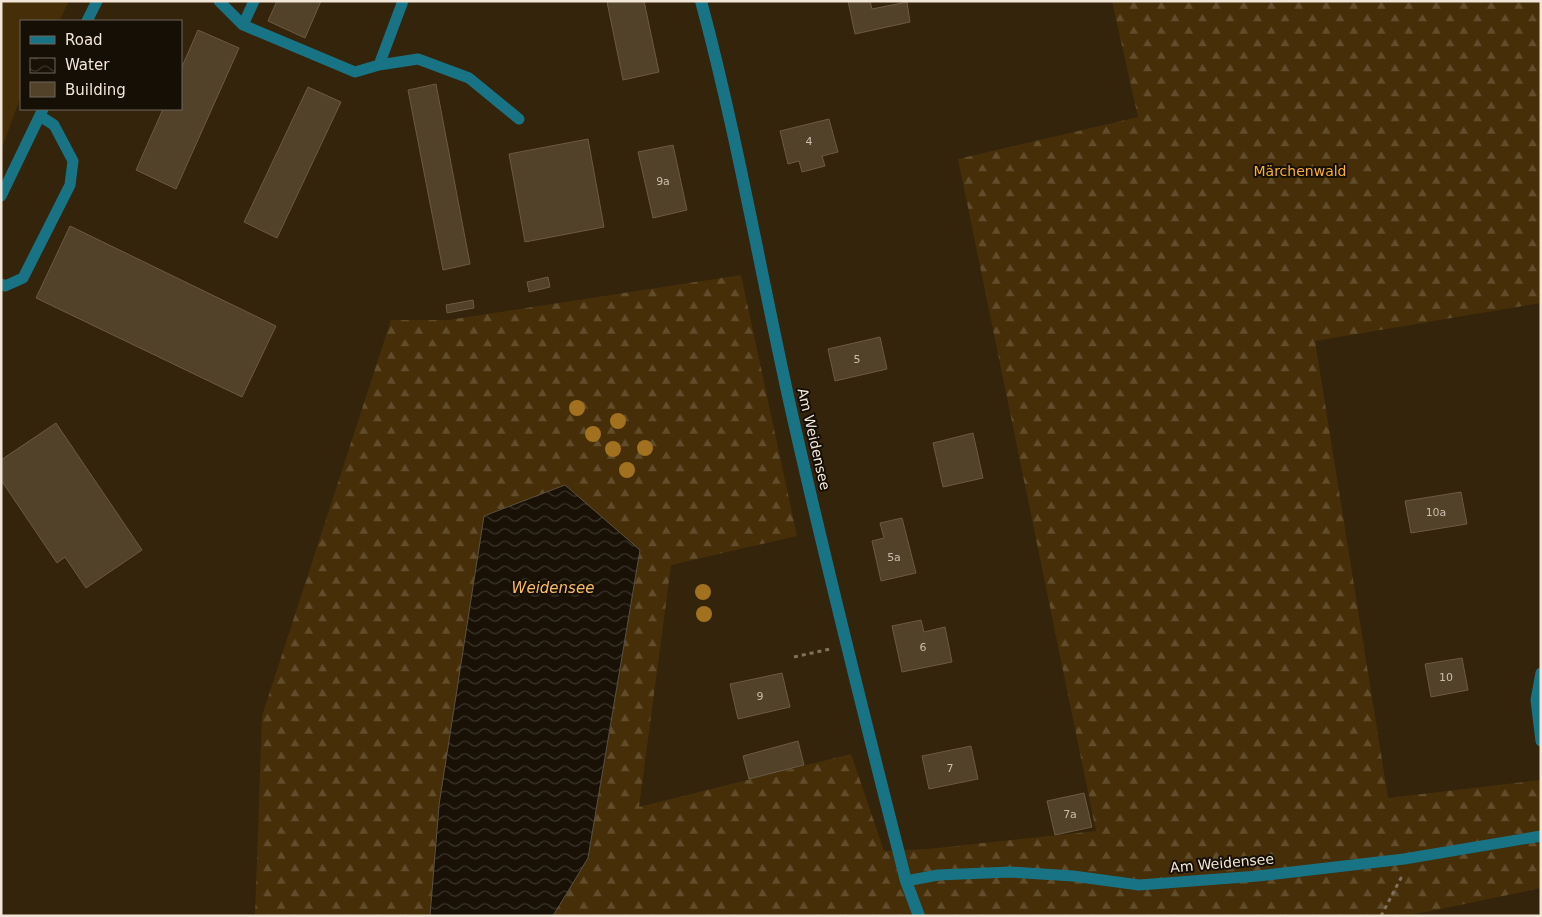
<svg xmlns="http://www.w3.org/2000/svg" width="1542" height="917" viewBox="0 0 1542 917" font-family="'DejaVu Sans',sans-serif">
  <defs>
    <pattern id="forest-firs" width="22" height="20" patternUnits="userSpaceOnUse" patternTransform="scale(1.25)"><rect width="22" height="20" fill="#462e08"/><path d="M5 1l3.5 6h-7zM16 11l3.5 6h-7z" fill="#614c2b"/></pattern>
    <pattern id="water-waves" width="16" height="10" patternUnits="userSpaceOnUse" patternTransform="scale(1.25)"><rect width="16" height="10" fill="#191106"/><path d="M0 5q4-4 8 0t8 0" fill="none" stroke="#3b342a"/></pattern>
  </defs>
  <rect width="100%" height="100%" fill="#34240c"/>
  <path fill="#462e08" d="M 1,1 L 69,1 L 59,21 L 21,21 L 21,96 L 1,150 Z"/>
  <path fill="url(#forest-firs)" d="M 1112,1 L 1541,1 L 1541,303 L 1315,341 L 1388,798 L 1541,780 L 1541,888 L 1426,912 L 1397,916 L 553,916 L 588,858 L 640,551 L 484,516 L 439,805 L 430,916 L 255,916 L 262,716 L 391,320 L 448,320 L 741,275 L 797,536 L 671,565 L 639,807 L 851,754 L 884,851 L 928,849 L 1096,831 L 958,159 L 1138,117 Z"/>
  <path fill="url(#water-waves)" stroke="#5a5145" d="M 565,485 L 640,550 L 588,858 L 553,916 L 430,916 L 439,805 L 484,516 Z"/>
  <path fill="#53422a" stroke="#6c5a41" d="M 277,1 L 321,1 L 305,38 L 268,21 Z
    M 613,1 L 644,1 L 659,72 L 623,80 L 607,2 Z
    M 848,1 L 870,1 L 872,9 L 907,2 L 910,22 L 855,34 Z
    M 198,30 L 239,48 L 176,189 L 136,170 L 163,109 L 181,109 L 181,69 Z
    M 436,84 L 470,264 L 443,270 L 408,90 Z
    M 308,87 L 341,102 L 277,238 L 244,222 Z
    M 829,119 L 838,152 L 822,156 L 825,166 L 802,172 L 799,161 L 788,164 L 780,131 Z
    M 588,139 L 604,227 L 525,242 L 509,154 Z
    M 673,145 L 687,210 L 653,218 L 638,152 Z
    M 70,226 L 276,326 L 242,397 L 36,298 Z
    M 548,277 L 550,287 L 529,292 L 527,282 Z
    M 473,300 L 474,308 L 447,313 L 446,305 Z
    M 880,337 L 887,369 L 835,381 L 828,349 Z
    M 56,423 L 142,550 L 86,588 L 65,557 L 57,563 L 1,480 L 1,460 Z
    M 973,433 L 983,478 L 943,487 L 933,443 Z
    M 1461,492 L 1467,524 L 1411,533 L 1405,501 Z
    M 902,518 L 916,573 L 881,581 L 872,541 L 884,538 L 880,523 Z
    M 921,620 L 924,632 L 945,627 L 952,662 L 902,672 L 892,626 Z
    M 1462,658 L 1468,690 L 1431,697 L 1425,664 Z
    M 782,673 L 790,707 L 738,719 L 730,684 Z
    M 798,741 L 804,765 L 749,779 L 743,756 Z
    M 971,746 L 978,779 L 929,789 L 922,756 Z
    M 1084,793 L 1092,827 L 1055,835 L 1047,801 Z"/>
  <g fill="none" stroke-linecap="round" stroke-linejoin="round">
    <path stroke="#80725e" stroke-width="3" stroke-dasharray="4 4" stroke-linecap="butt" d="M 794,657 L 830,649
      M 1381,916 L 1402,876"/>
    <path stroke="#187485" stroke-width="11" d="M 219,1 L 243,25 L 355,72 L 379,65 L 418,59 L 469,78 L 519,119
      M 87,21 L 97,1
      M 243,25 L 254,1
      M 379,65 L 403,1
      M 1,196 L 43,109
      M 1,284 L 5,286 L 23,278 L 70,185 L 73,161 L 54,125 L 40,116
      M 1541,673 L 1536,700 L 1541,741
      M 906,881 L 938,875 L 1010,872 L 1073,876 L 1139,885 L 1258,876 L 1404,859 L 1541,836"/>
    <path stroke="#187485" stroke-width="12" d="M 701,1 C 736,131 759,264 788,396 C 824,558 865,720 906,881 L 919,916"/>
  </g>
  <g fill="#a17120">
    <circle cx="577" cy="408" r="8"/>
    <circle cx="618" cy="421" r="8"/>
    <circle cx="593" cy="434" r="8"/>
    <circle cx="645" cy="448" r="8"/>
    <circle cx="613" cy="449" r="8"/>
    <circle cx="627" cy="470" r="8"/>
    <circle cx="703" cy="592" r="8"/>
    <circle cx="704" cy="614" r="8"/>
  </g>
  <g text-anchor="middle" stroke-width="4" stroke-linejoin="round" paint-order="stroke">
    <g font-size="11" fill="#cabdac">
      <text x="809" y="145">4</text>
      <text x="663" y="185">9a</text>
      <text x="857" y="363">5</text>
      <text x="1436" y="516">10a</text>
      <text x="894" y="561">5a</text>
      <text x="923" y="651">6</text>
      <text x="1446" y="681">10</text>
      <text x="760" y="700">9</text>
      <text x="950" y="772">7</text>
      <text x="1070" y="818">7a</text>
    </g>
    <g font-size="14" fill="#fab031" stroke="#160f06">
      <text x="1300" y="176">Märchenwald</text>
    </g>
    <g font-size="14" fill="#f1e6d8" stroke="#160f06">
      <text transform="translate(814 439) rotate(77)" y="5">Am Weidensee</text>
      <text transform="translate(1222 863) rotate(-5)" y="5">Am Weidensee</text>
    </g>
    <g font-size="15" font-style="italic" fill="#f9bd65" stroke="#160f06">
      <text x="553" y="593">Weidensee</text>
    </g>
  </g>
  <rect width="1542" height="917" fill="none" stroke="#f1e6d8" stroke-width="5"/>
  <rect x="20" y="20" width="162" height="90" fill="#160f06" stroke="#6e655a"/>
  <rect x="30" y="36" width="25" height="8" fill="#187485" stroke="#6e655a"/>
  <text x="65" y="45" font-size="15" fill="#f1e6d8">Road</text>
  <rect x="30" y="58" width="25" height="15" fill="url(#water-waves)" stroke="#6e655a"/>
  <text x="65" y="70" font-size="15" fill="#f1e6d8">Water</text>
  <rect x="30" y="82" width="25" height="15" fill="#53422a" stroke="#6e655a"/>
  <text x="65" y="95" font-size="15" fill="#f1e6d8">Building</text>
</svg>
